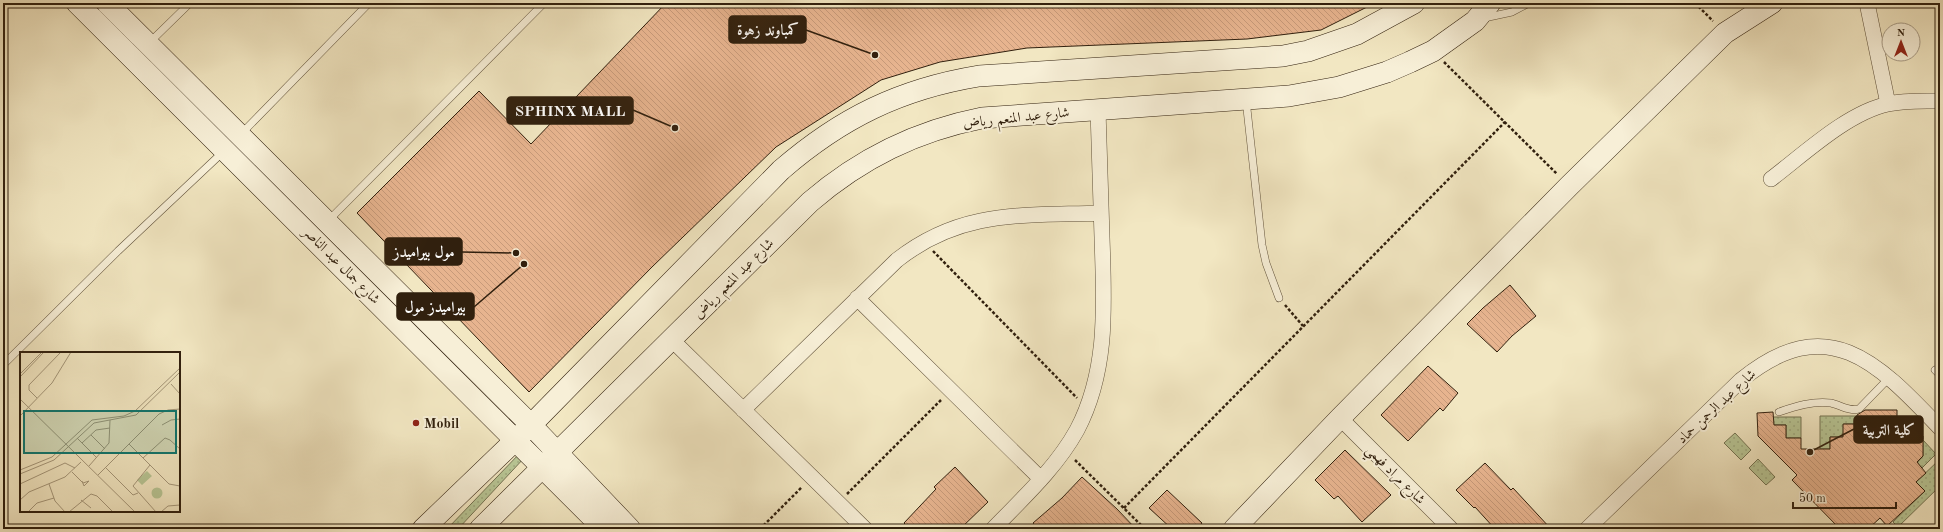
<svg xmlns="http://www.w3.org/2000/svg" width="1943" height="532" viewBox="0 0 1943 532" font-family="'Old Standard TT',Amiri,serif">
  <defs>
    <pattern id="green-dots" width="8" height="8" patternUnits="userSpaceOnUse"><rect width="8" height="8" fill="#b8c695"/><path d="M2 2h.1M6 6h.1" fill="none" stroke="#9faa7f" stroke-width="1.8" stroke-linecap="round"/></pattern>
    <pattern id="building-back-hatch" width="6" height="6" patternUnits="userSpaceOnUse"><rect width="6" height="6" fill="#e7b48f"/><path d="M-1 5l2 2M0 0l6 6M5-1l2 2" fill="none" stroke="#c79a7a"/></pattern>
  </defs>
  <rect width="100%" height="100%" fill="#f2e7c2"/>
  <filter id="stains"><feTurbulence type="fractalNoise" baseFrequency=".005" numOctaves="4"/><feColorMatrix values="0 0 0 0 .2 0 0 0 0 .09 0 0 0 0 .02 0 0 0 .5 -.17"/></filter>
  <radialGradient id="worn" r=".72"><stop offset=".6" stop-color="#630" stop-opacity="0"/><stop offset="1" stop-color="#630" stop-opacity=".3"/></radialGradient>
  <path fill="url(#green-dots)" stroke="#747352" d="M 1820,416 L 1857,416 L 1857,424 L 1844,424 L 1843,437 L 1830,437 L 1830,449 L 1820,449 Z
    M 1773,417 L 1801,417 L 1801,438 L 1786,438 L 1786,425 L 1773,425 Z
    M 1735,433 L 1751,450 L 1741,460 L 1724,443 Z
    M 1923,440 L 1936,454 L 1922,468 L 1917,463 L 1923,456 Z
    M 521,452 L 525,457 L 458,529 L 447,529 Z
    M 1758,459 L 1775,477 L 1766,485 L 1749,468 Z
    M 1940,459 L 1940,486 L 1898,527 L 1893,522 L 1925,491 L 1916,482 Z"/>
  <path fill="url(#building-back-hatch)" stroke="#31200e" d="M 666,3 L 1375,3 L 1321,30 L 1247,39 L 1027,48 L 940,62 L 881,80 L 776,147 L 652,267 L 529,392 L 357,213 L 479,91 L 531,144 Z
    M 1510,285 L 1536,316 L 1512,336 L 1497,352 L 1467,324 L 1483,308 Z
    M 1428,366 L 1458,393 L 1443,411 L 1440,408 L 1408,441 L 1381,415 Z
    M 1865,410 L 1897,410 L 1897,423 L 1911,423 L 1911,436 L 1923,436 L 1923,456 L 1917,462 L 1926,473 L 1916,482 L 1925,491 L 1887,526 L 1880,518 L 1868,529 L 1840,529 L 1792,480 L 1797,475 L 1758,436 L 1757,413 L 1773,412 L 1774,425 L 1786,425 L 1786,438 L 1801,438 L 1801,449 L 1830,449 L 1830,437 L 1843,437 L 1843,424 L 1857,424 L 1857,415 Z
    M 1345,450 L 1391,495 L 1362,522 L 1338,496 L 1334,499 L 1315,480 Z
    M 1485,463 L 1511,490 L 1513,488 L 1551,529 L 1495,529 L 1475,507 L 1474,508 L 1456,490 Z
    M 955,467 L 988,502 L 960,529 L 910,529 L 904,523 L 936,489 L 934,487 Z
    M 1082,477 L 1117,509 L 1136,529 L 1038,529 L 1033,523 L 1062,498 Z
    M 1167,490 L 1202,523 L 1197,529 L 1172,529 L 1149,508 Z"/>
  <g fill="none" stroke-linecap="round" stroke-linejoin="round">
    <g stroke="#61523b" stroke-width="8">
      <path id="lane" d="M 1484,18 L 1512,12 L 1529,3
        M 149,43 L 190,3
        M 1246,100 L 1262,245 L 1266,263 L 1279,298
        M 241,134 L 369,3
        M 328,221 L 544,3
        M 3,365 L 118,251 L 223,152
        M 1935,370 L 1940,375
        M 1779,412 C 1796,406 1812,401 1831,403 C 1840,405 1850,412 1859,409 L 1890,377"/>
    </g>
    <g stroke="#61523b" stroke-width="16">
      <path id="street" d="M 1867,3 L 1888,104
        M 1771,179 C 1804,154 1847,113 1888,104 C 1905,100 1923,101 1940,101
        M 857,298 L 1041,479
        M 671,339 L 865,529
        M 743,410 L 897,260 C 962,209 1023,216 1101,213
        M 1340,418 L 1451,529
        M 993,529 C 1023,498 1056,468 1077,430 C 1109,369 1104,303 1102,237 C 1101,194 1099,152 1098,110
        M 1587,529 L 1741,380 C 1828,309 1878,363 1940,428"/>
    </g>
    <g stroke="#31200e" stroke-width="22">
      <path id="secondary" d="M 77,3 L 604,529
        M 107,3 L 531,425 L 630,529
        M 423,529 L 531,425 L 781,170 C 841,118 900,89 979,76 L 1283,56 L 1308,51 L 1357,34 L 1414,3
        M 480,529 L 810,202 C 861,158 916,131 982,118 L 1289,96 L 1339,87 L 1387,72 L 1410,62 L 1433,51 L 1475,21 L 1490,3
        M 1234,529 L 1340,418 L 1569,186 L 1725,33 L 1772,3"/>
    </g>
    <path stroke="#31200e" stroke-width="2.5" stroke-dasharray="3 2" stroke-linecap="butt" d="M 1695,3 L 1713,21
      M 1444,62 L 1557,174
      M 933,251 L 1077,398
      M 1285,305 L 1303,326
      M 1075,460 L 1145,529
      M 847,494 L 941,400
      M 1124,508 L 1505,122
      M 760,529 L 802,487"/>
    <use href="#lane" stroke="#f7efd7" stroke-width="7"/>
    <use href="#street" stroke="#f7efd7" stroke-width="15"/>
    <use href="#secondary" stroke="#f7efd7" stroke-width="21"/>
  </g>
  <circle fill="#8f2418" stroke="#f7efd7" stroke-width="1.5" cx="416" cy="423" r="4"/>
  <g text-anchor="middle" stroke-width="4" stroke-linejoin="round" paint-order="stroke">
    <g font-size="14" fill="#31200e" stroke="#f7efd7">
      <text transform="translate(1016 117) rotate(-6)" y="5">شارع عبد المنعم رياض</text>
      <text transform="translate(342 265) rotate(45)" y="5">شارع جمال عبد الناصر</text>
      <text transform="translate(733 278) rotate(-45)" y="5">شارع عبد المنعم رياض</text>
      <text transform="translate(1716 406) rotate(-43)" y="5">شارع عبد الرحمن حماد</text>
      <text transform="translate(1396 474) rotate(45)" y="5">شارع مراد فهمي</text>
    </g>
    <g font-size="14" font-weight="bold" fill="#31200e" stroke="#f7efd7" text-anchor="start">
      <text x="424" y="428">Mobil</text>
    </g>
  </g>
  <g transform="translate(20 352)">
    <rect width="160" height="160" fill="#f2e7c2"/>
    <path d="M 127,119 L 132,124 L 122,133 L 117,128 ZM131.5 141a5.5 5.5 0 1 1 11 0a5.5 5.5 0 1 1-11 0Z" fill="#b8c695"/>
    <path fill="none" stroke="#a5977a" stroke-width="1" d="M 0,22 L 22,0M 0,25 L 24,0M 151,32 L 160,42M 17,46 L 9,38 L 9,33 L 40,1M 0,47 L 115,160M 0,64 L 32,31 L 51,0M 142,73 L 151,68 L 160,67M 71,83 L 85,97M 57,86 L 77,106M 62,91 L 76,78 L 90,76M 109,92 L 149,132 L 160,134M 123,106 L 145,86 L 150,88 L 160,97M 130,113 L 113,134 L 136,160M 69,114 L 89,91 L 90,68M 86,116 L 113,143 L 118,141M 0,118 L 32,105 L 72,68 L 104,64 L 115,59 L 160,16M 52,120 L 63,131 L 69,129 L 64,134 L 62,129M 0,122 L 34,108 L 74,71 L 116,63 L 160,20M 78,123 L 139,62 L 148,58 L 160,57M 0,132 L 45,111 L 55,116M 29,132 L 35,149 L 45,160M 0,148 L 9,140 L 45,125 L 61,110M 61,148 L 71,156M 8,160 L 17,151 L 34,146M 49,160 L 71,142 L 77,144 L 93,160M 141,160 L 148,154 L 160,153"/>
    <path fill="#0f766e" fill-opacity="0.15" stroke="#0f766e" stroke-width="2" d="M 4,59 L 156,59 L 156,101 L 4,101 Z"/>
    <rect width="160" height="160" fill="none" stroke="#31200e" stroke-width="2"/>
  </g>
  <path fill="none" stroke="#31200e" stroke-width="1.5" d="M875 55L806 30M675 128L633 110M516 253L462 252M524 264L474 307M1810 452L1854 429"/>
  <g fill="#31200e" stroke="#f7efd7" stroke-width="1.5">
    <circle cx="875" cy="55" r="4"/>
    <circle cx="675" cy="128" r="4"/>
    <circle cx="516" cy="253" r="4"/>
    <circle cx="524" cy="264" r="4"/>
    <circle cx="1810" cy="452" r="4"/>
  </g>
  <g fill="#31200e" stroke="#31200e" stroke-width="1.5">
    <rect x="729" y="16" width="77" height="27" rx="4"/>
    <rect x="507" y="97" width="126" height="27" rx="4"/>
    <rect x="385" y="238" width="77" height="27" rx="4"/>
    <rect x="397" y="293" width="77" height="27" rx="4"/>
    <rect x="1854" y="416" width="69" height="27" rx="4"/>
  </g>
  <g font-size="15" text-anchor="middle" font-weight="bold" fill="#fff">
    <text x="768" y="35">كمباوند زهوة</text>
    <text x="570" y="116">SPHINX MALL</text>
    <text x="424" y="257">مول بيراميدز</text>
    <text x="435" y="312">بيراميدز مول</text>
    <text x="1889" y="435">كلية التربية</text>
  </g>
  <rect width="1943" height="532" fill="none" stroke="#f2e7c2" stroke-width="16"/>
  <rect x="4" y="4" width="1935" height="524" fill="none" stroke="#31200e" stroke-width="2"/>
  <rect x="8" y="8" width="1927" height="516" fill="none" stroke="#31200e"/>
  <g transform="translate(1901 42)"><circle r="19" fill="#f7efd7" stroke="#a89c87"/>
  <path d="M0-3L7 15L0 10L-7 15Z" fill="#8f2418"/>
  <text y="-6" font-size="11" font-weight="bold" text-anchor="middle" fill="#31200e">N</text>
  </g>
  <path d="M1793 502v6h103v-6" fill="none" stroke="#31200e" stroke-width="2"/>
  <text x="1799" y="502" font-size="12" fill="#31200e" stroke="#f7efd7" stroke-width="3" paint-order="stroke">50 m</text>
  <rect width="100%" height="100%" filter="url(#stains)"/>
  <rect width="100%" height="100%" fill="url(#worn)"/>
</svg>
